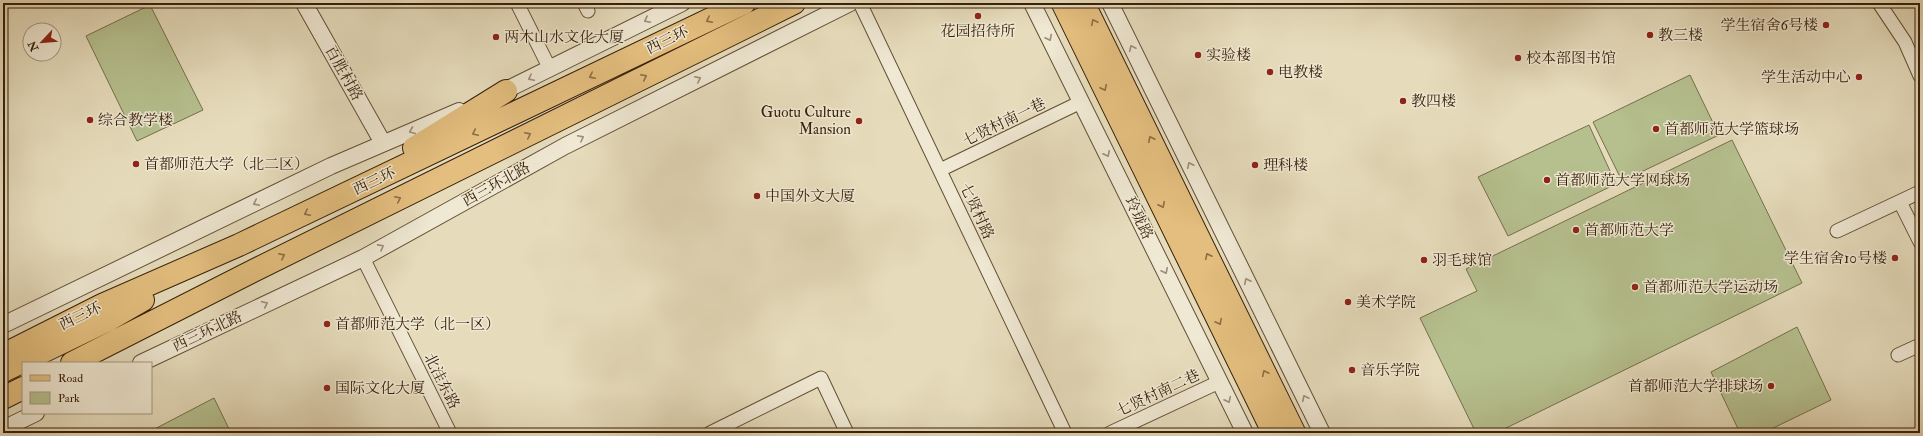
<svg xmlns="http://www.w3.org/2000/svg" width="1923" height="436" viewBox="0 0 1923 436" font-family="'IM FELL Double Pica','Noto Serif SC',serif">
  <rect width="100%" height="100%" fill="#e6dcbc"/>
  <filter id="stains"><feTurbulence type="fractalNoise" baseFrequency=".005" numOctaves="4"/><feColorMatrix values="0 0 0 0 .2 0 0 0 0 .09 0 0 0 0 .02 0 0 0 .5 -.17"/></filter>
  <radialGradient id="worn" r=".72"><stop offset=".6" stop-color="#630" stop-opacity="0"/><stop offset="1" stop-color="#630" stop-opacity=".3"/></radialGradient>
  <path fill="#b6c08f" stroke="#76704c" d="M 150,5 L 203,110 L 137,141 L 86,36 Z
    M 1690,75 L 1719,135 L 1622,181 L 1593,122 Z
    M 1589,125 L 1616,184 L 1508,236 L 1478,177 Z
    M 1732,140 L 1802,283 L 1496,433 L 1476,433 L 1420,318 L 1477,291 L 1466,269 Z
    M 1797,327 L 1831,400 L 1763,433 L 1740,433 L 1711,372 Z
    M 214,398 L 231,433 L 147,433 Z"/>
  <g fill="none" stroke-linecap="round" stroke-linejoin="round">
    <g stroke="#634e35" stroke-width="15">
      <path id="minor" d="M 517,3 L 550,69
        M 584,3 L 588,11
        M 860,3 L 1065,433
        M 1879,3 L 1905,42 L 1920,76
        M 940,170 L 1081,102
        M 1900,202 L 1920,242
        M 1837,231 L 1920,192
        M 363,258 L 450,433
        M 1898,355 L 1920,345
        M 710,433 L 821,378 L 847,433
        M 1110,433 L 1219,382"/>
    </g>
    <g stroke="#634e35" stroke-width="18">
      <path id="tertiary" d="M 304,3 L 383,143
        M 1032,3 L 1245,433
        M 1110,3 L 1322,433
        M 496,95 L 682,3
        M 3,325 L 331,166 L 459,111
        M 141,363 L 363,258 L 565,146 L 850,3
        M 3,429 L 36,413"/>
    </g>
    <g stroke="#371f08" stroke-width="23">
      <path id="primary" d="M 1062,3 L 1273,433
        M 1084,3 L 1295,433"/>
    </g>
    <g stroke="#371f08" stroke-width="24">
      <path id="trunk" d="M 414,148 L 506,91
        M 3,355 L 102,305 L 239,245 L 744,3
        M 72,363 L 253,271 L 794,3
        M 3,371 L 110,319 L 143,300
        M 3,398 L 23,388"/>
    </g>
    <use href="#minor" stroke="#efe8d3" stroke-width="13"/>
    <use href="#tertiary" stroke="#efe8d3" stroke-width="16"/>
    <use href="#primary" stroke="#e3be7e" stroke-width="21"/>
    <use href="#trunk" stroke="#e3be7e" stroke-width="22"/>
  </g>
  <defs><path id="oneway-chevron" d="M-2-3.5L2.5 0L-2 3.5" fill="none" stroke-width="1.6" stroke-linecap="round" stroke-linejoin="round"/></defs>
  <g stroke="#9c8e78">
    <use href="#oneway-chevron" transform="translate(647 20) rotate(153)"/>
    <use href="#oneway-chevron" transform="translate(1049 38) rotate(63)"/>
    <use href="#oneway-chevron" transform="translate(1132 48) rotate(-116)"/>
    <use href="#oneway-chevron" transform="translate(531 78) rotate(153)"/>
    <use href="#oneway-chevron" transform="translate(698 79) rotate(-27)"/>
    <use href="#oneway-chevron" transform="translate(412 131) rotate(157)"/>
    <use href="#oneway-chevron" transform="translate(581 138) rotate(-27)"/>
    <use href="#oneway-chevron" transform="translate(1107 154) rotate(64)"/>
    <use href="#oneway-chevron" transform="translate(1190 165) rotate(-116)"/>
    <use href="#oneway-chevron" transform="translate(256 203) rotate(154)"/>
    <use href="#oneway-chevron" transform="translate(381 247) rotate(-29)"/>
    <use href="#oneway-chevron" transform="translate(1165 271) rotate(64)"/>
    <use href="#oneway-chevron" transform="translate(1247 281) rotate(-116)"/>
    <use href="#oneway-chevron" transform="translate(265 304) rotate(-25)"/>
    <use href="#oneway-chevron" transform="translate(1305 398) rotate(-116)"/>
    <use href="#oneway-chevron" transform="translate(1228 400) rotate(64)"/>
  </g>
  <g stroke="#8d6e43">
    <use href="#oneway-chevron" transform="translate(709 20) rotate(154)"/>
    <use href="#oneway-chevron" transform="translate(1094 22) rotate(-116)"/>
    <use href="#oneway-chevron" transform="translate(592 76) rotate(154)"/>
    <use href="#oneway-chevron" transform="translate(644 77) rotate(-26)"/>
    <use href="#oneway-chevron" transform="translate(1104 88) rotate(64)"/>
    <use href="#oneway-chevron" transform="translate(475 133) rotate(155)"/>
    <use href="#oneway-chevron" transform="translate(528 135) rotate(-26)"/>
    <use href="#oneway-chevron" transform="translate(1151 139) rotate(-116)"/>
    <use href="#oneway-chevron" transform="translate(398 199) rotate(-26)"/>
    <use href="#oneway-chevron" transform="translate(1162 205) rotate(64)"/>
    <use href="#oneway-chevron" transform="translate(307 213) rotate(154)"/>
    <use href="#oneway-chevron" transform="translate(282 256) rotate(-26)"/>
    <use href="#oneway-chevron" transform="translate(1208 256) rotate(-116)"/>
    <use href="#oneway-chevron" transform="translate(1219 322) rotate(64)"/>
    <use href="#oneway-chevron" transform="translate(1265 373) rotate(-116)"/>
  </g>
  <g fill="#8f2418" stroke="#efe8d3" stroke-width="1.5">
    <circle cx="978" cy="16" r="4"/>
    <circle cx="1826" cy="25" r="4"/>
    <circle cx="1650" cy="35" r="4"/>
    <circle cx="496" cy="37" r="4"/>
    <circle cx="1198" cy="55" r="4"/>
    <circle cx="1518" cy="58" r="4"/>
    <circle cx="1270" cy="72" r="4"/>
    <circle cx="1859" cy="77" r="4"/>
    <circle cx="1403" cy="101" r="4"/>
    <circle cx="90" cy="120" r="4"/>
    <circle cx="859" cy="121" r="4"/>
    <circle cx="1656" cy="129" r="4"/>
    <circle cx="136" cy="164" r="4"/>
    <circle cx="1255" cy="165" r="4"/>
    <circle cx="1547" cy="180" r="4"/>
    <circle cx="757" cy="196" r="4"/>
    <circle cx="1576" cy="230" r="4"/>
    <circle cx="1895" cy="258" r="4"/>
    <circle cx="1424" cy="260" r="4"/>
    <circle cx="1635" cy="287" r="4"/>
    <circle cx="1348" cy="302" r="4"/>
    <circle cx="327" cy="324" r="4"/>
    <circle cx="1352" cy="370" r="4"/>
    <circle cx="1771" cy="386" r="4"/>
    <circle cx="327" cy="388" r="4"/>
  </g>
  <g text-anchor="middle" stroke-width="3" stroke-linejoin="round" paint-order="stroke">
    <g font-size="15" fill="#371f08" stroke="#efe8d3" text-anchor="start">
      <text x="1818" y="30" text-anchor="end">学生宿舍6号楼</text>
      <text x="978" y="36" text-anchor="middle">花园招待所</text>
      <text x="1658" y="40">教三楼</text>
      <text x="504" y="42">两木山水文化大厦</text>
      <text x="1206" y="60">实验楼</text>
      <text x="1526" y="63">校本部图书馆</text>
      <text x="1278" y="77">电教楼</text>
      <text x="1851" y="82" text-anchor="end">学生活动中心</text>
      <text x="1411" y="106">教四楼</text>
      <text x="851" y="117" text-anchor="end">Guotu Culture<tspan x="851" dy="17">Mansion</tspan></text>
      <text x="98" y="125">综合教学楼</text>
      <text x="1664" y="134">首都师范大学篮球场</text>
      <text x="144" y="169">首都师范大学（北二区）</text>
      <text x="1263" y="170">理科楼</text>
      <text x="1555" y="185">首都师范大学网球场</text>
      <text x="765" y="201">中国外文大厦</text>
      <text x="1584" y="235">首都师范大学</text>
      <text x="1887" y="263" text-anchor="end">学生宿舍10号楼</text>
      <text x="1432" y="265">羽毛球馆</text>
      <text x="1643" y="292">首都师范大学运动场</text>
      <text x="1356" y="307">美术学院</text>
      <text x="335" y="329">首都师范大学（北一区）</text>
      <text x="1360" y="375">音乐学院</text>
      <text x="1763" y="391" text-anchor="end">首都师范大学排球场</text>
      <text x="335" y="393">国际文化大厦</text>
    </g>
    <g font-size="15" fill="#371f08" stroke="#efe8d3">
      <text transform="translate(667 40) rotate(-26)" y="5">西三环</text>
      <text transform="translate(344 73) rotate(61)" y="5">百胜村路</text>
      <text transform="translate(1004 122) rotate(-26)" y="5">七贤村南一巷</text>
      <text transform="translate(374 181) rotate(-25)" y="5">西三环</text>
      <text transform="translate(496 184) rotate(-29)" y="5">西三环北路</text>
      <text transform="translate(977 211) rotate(65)" y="5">七贤村路</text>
      <text transform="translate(1139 218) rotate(64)" y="5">玲珑路</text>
      <text transform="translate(80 316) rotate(-26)" y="5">西三环</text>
      <text transform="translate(207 331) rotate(-25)" y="5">西三环北路</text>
      <text transform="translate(442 381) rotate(63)" y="5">北洼东路</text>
      <text transform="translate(1158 393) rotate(-25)" y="5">七贤村南二巷</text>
    </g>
  </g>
  <rect width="1923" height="436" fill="none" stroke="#e6dcbc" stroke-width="16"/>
  <rect x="4" y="4" width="1915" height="428" fill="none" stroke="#371f08" stroke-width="2"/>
  <rect x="8" y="8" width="1907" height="420" fill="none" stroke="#371f08"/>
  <rect x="22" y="362" width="130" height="52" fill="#efe8d3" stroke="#a59882"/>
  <rect x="30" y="375" width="20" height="6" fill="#e3be7e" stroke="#a59882"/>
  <text x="58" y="382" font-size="12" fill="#371f08">Road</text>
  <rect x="30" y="392" width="20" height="12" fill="#b6c08f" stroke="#a59882"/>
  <text x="58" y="402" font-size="12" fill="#371f08">Park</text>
  <g transform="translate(42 42) rotate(244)"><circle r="19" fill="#efe8d3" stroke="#a59882"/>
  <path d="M0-3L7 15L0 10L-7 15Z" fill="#8f2418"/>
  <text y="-6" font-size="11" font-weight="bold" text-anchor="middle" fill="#371f08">N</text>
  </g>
  <rect width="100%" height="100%" filter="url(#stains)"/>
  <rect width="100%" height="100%" fill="url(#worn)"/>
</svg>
